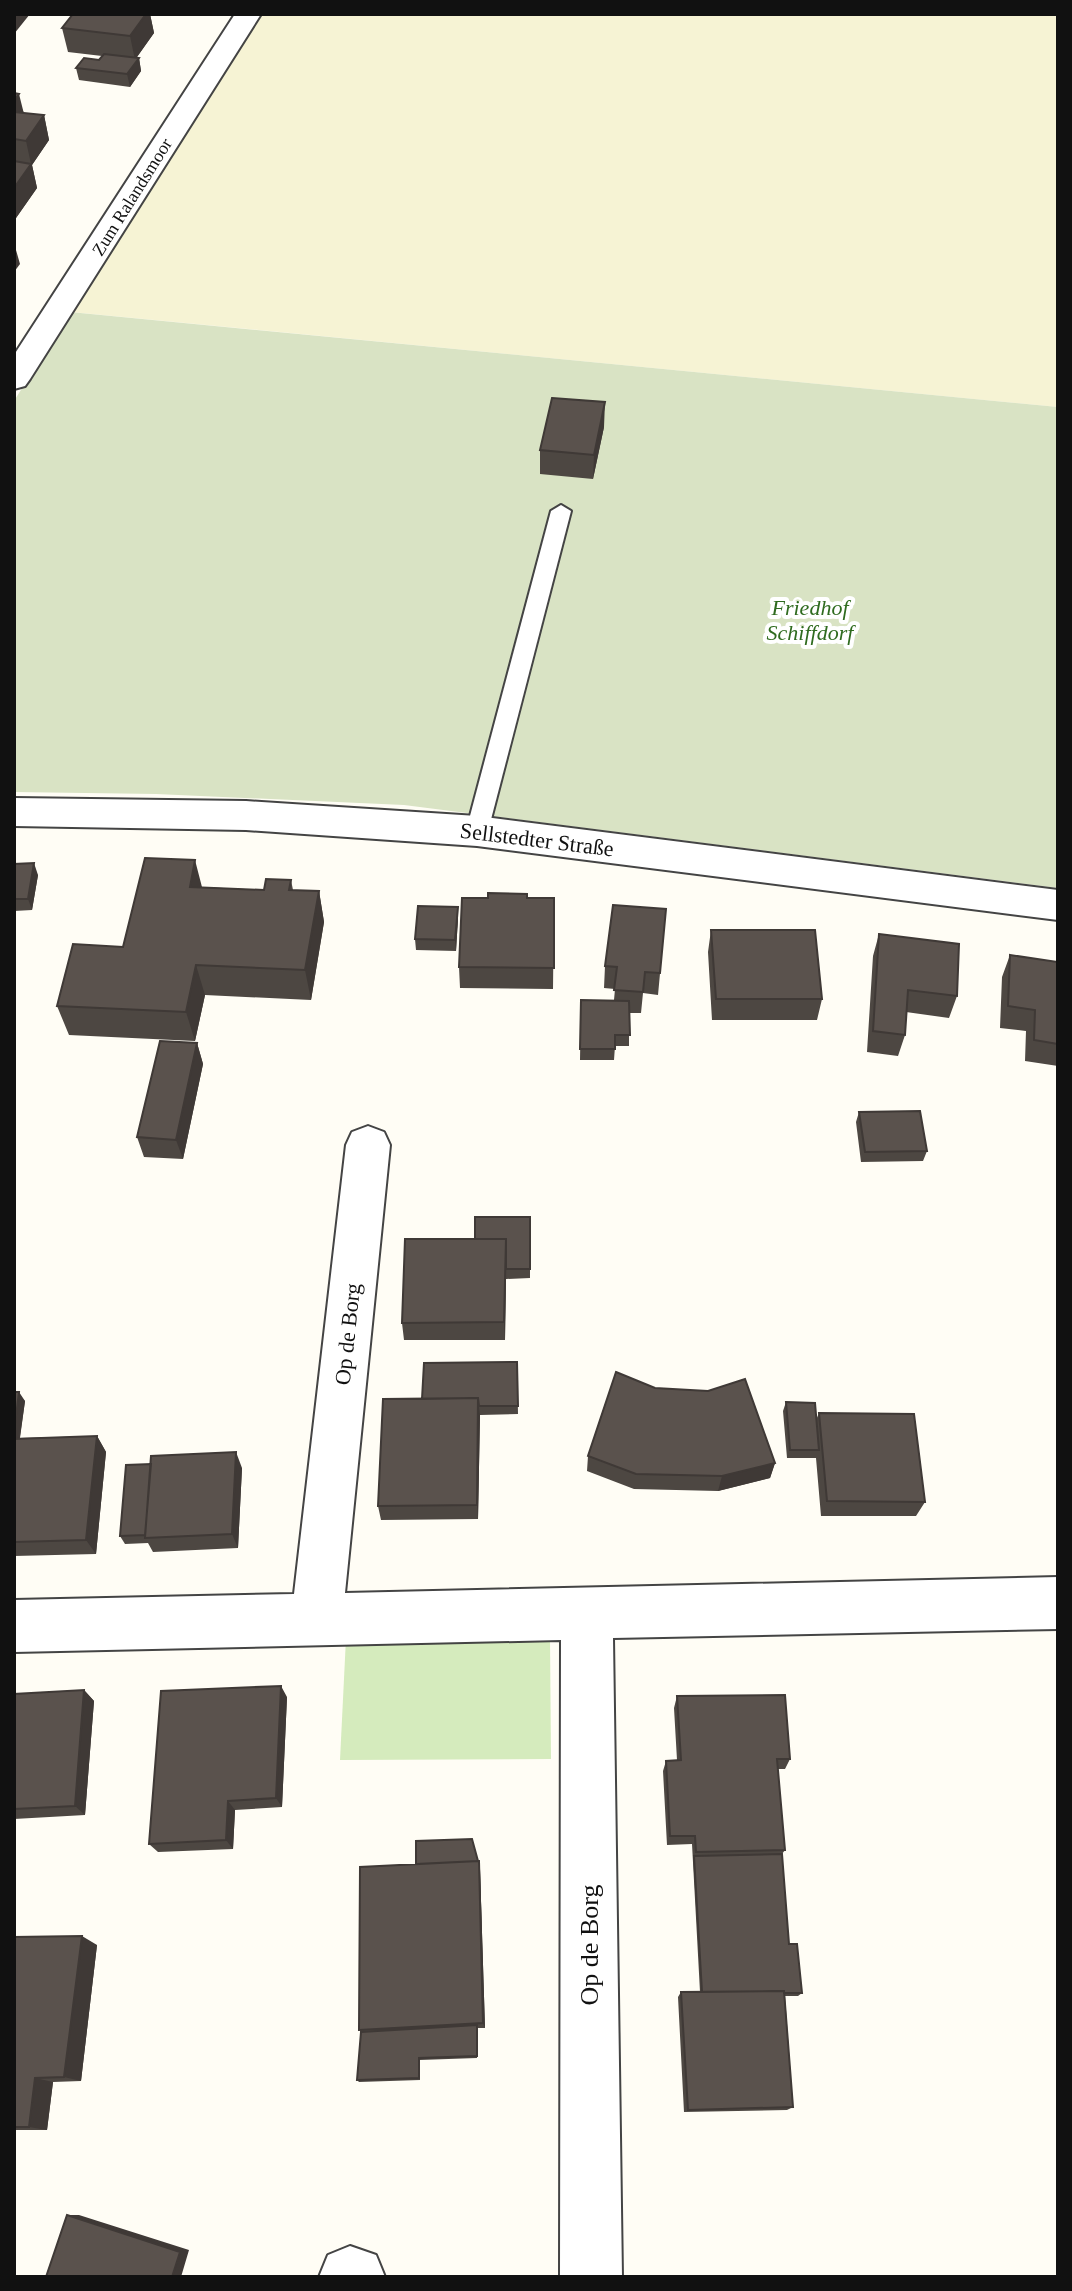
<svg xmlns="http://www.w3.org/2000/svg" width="1072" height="2291" viewBox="0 0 1072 2291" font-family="Georgia,serif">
  <rect width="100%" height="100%" fill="#fffdf5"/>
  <path fill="#f6f3d4" d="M 260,14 L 1058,14 L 1058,407 L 71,312 Z"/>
  <path fill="#d5ebbd" d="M 346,1638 L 550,1638 L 551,1759 L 340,1760 Z"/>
  <path fill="#d9e3c4" d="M 70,312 L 1058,407 L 1058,888 L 404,805 L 156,794 L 14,792 L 14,401 Z"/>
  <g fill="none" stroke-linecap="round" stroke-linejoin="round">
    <g stroke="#444" stroke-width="4">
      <path id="service" d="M 561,505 L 571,511 L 488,831 L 485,837 L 477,840 L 469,837 L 466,831 L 551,511 Z"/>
    </g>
    <g stroke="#444" stroke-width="4">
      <path id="minor" d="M 235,14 L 261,14 L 30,379 L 25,386 L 14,389 L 14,355 Z
        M 14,798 L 246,801 L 477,816 L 1058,890 L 1058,920 L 477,846 L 246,830 L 14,826 Z
        M 368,1126 L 384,1132 L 390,1145 L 345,1593 L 1058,1577 L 1058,1629 L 613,1638 L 622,2277 L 560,2277 L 561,1640 L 14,1652 L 14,1600 L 294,1594 L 346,1145 L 352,1132 Z
        M 350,2246 L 376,2255 L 385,2277 L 319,2277 L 328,2255 Z"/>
    </g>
    <use href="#service" fill="#fff" fill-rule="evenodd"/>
    <use href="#minor" fill="#fff" fill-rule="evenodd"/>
  </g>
  <path fill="#4d4742" d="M 73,14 L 150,14 L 154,33 L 136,58 L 139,58 L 141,71 L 130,87 L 79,80 L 76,68 L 99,60 L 102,56 L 68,52 L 62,28 Z
    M 14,93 L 24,113 L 44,115 L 49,140 L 32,165 L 37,188 L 16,218 L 14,218 Z
    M 604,427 L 593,479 L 540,474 L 540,450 Z
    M 14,864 L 38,875 L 32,910 L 14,911 Z
    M 291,880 L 293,890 L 319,891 L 324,922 L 311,1000 L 205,995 L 195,1041 L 69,1035 L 57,1006 L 123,947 L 202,887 L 264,890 Z
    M 554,898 L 553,989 L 460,988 L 459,967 Z
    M 458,907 L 458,918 L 456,951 L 416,950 L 415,939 Z
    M 666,909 L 658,995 L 643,993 L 641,1013 L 629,1013 L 629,1046 L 615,1046 L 614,1060 L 580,1060 L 581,1000 L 614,1000 L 615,989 L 604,988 L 605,966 Z
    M 711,930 L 822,999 L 817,1020 L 712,1020 L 708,952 Z
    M 879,934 L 957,996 L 949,1018 L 906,1012 L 905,1035 L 898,1056 L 867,1052 L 873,956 Z
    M 1010,955 L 1058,962 L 1058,1066 L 1025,1061 L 1026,1031 L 1000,1028 L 1002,977 Z
    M 197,1043 L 203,1064 L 183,1159 L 144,1157 L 137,1137 Z
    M 859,1112 L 927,1151 L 923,1161 L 861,1162 L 856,1122 Z
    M 530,1217 L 530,1278 L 506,1279 L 506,1274 L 505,1340 L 404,1340 L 402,1323 L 475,1239 Z
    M 517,1362 L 518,1414 L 480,1415 L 478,1519 L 381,1520 L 378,1506 L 422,1399 Z
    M 655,1388 L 708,1391 L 775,1463 L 770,1478 L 718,1491 L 634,1489 L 587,1471 L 588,1456 Z
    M 14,1392 L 25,1401 L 20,1438 L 97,1436 L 106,1452 L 96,1554 L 14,1556 Z
    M 786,1402 L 816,1420 L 819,1413 L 925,1502 L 916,1516 L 821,1516 L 816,1458 L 787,1458 L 783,1411 Z
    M 151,1464 L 242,1468 L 238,1548 L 153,1552 L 148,1543 L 125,1544 L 120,1536 Z
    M 84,1690 L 94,1701 L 85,1815 L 14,1819 L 14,1694 Z
    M 677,1696 L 790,1759 L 785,1769 L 778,1769 L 785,1850 L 782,1854 L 789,1944 L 802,1993 L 798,1996 L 785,1996 L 793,2107 L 787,2110 L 684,2112 L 678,1997 L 681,1992 L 700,1992 L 692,1844 L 667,1845 L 663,1771 L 666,1761 L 677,1760 L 674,1708 Z
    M 287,1697 L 282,1807 L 235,1810 L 233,1849 L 158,1852 L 149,1844 Z
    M 480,1869 L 485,2028 L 478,2028 L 477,2058 L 420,2060 L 420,2080 L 359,2082 L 357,2080 L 361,2032 L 359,2030 Z
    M 14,1937 L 97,1945 L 81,2081 L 53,2082 L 47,2130 L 14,2130 Z"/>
  <path fill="#3f3936" d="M 14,14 L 30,14 L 14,34 Z
    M 146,14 L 150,14 L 154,33 L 135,60 L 130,36 Z
    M 139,58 L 141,71 L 130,87 L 127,74 Z
    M 19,94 L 25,118 L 14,133 L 14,101 Z
    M 44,115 L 49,140 L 32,165 L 37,188 L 16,218 L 14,211 L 14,188 L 31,164 L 26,141 Z
    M 14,243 L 20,264 L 14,272 Z
    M 605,402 L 604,427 L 593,479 L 594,455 Z
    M 195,860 L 203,891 L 190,887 Z
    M 34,863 L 38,875 L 32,910 L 28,899 Z
    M 319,891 L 324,922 L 311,1000 L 305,970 Z
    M 458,907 L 458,918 L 456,951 L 455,940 Z
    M 196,965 L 205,995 L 195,1041 L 186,1012 Z
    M 197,1043 L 203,1064 L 183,1159 L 176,1140 Z
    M 506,1239 L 506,1258 L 505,1340 L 504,1322 Z
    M 19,1392 L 25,1401 L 16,1464 L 14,1461 L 14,1432 Z
    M 478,1398 L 480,1415 L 478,1519 L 477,1505 Z
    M 97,1436 L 106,1452 L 96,1554 L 86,1540 Z
    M 236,1452 L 242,1468 L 238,1548 L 232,1534 Z
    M 775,1463 L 770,1478 L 718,1491 L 722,1476 Z
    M 281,1686 L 287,1697 L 282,1807 L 276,1798 Z
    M 84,1690 L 94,1701 L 85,1815 L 75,1806 Z
    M 228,1801 L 235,1810 L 233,1849 L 226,1840 Z
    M 479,1861 L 480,1869 L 485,2028 L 483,2023 Z
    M 82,1936 L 97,1945 L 81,2081 L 64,2077 Z
    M 35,2078 L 53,2082 L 47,2130 L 29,2127 Z
    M 67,2215 L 79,2215 L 189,2250 L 181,2277 L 172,2277 Z"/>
  <path fill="#5a524d" stroke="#3f3936" stroke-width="2" d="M 73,14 L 146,14 L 130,36 L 62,28 Z
    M 104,54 L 139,58 L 127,74 L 76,68 L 84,58 L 99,60 Z
    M 14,93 L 19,94 L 14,101 Z
    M 14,112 L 44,115 L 26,141 L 14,139 Z
    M 14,161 L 31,164 L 14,188 Z
    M 552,398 L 605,402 L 594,455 L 540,450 Z
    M 145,858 L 195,860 L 190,887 L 264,890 L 266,879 L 291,880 L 289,890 L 319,891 L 305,970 L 196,965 L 186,1012 L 57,1006 L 73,944 L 123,947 Z
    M 34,863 L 28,899 L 14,899 L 14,864 Z
    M 488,893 L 527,894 L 527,898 L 554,898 L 554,968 L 459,967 L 462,898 L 488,898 Z
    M 613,905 L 666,909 L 660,973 L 645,972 L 643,992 L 614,990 L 617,967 L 605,966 Z
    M 418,906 L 458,907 L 455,940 L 415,939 Z
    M 711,930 L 815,930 L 822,999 L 716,999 Z
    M 879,934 L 959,944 L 957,996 L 908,990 L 905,1035 L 873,1031 Z
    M 1010,955 L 1058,962 L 1058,1044 L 1034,1040 L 1035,1010 L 1008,1006 Z
    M 581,1000 L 629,1001 L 630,1035 L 615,1035 L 615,1049 L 580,1049 Z
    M 160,1041 L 197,1043 L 176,1140 L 137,1137 Z
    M 920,1111 L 927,1151 L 865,1152 L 859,1112 Z
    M 475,1217 L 530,1217 L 530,1269 L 506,1269 L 506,1239 L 475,1239 Z
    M 405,1239 L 506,1239 L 504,1322 L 402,1323 Z
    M 517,1362 L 518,1406 L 479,1406 L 478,1398 L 422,1399 L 424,1363 Z
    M 616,1372 L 655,1388 L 708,1391 L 745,1379 L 775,1463 L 722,1476 L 636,1474 L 588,1456 Z
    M 14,1392 L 19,1392 L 14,1432 Z
    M 478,1398 L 477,1505 L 378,1506 L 383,1399 Z
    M 786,1402 L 815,1403 L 819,1450 L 790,1450 Z
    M 819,1413 L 914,1414 L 925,1502 L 827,1501 Z
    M 97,1436 L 86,1540 L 14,1542 L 14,1439 Z
    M 236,1452 L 232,1534 L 145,1538 L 151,1456 Z
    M 151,1464 L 145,1535 L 120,1536 L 126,1465 Z
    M 281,1686 L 276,1798 L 228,1801 L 226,1840 L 149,1844 L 161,1691 Z
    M 84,1690 L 75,1806 L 14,1809 L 14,1694 Z
    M 785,1695 L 790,1759 L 777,1759 L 785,1850 L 696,1852 L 695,1836 L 670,1836 L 666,1761 L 681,1760 L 677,1696 Z
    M 472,1839 L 478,1861 L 416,1864 L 416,1841 Z
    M 782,1854 L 789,1944 L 797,1944 L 802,1993 L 784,1993 L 784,1991 L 702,1992 L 694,1856 Z
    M 479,1861 L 483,2023 L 359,2030 L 360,1867 Z
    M 82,1936 L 64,2077 L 35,2078 L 29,2127 L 14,2127 L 14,1937 Z
    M 784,1991 L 793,2107 L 688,2110 L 681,1992 Z
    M 477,2025 L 477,2056 L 419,2058 L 419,2078 L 357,2080 L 361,2032 Z
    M 67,2215 L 180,2252 L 172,2277 L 46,2277 Z"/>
  <g text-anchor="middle" stroke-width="8" stroke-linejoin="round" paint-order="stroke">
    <g font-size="18" fill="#111" stroke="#fff">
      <text transform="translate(132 197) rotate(-58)" y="6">Zum Ralandsmoor</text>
    </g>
    <g font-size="22" font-style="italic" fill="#2f6b1f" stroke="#fff">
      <text x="810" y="615">Friedhof<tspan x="810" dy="25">Schiffdorf</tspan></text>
    </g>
    <g font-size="22" fill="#111" stroke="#fff">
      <text transform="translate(537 839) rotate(7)" y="8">Sellstedter Straße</text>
      <text transform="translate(347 1334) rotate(-84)" y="8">Op de Borg</text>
    </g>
    <g font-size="26" fill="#111" stroke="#fff">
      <text transform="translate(589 1945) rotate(-90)" y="9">Op de Borg</text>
    </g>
  </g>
  <rect width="1072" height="2291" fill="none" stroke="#111111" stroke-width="32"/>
</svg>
